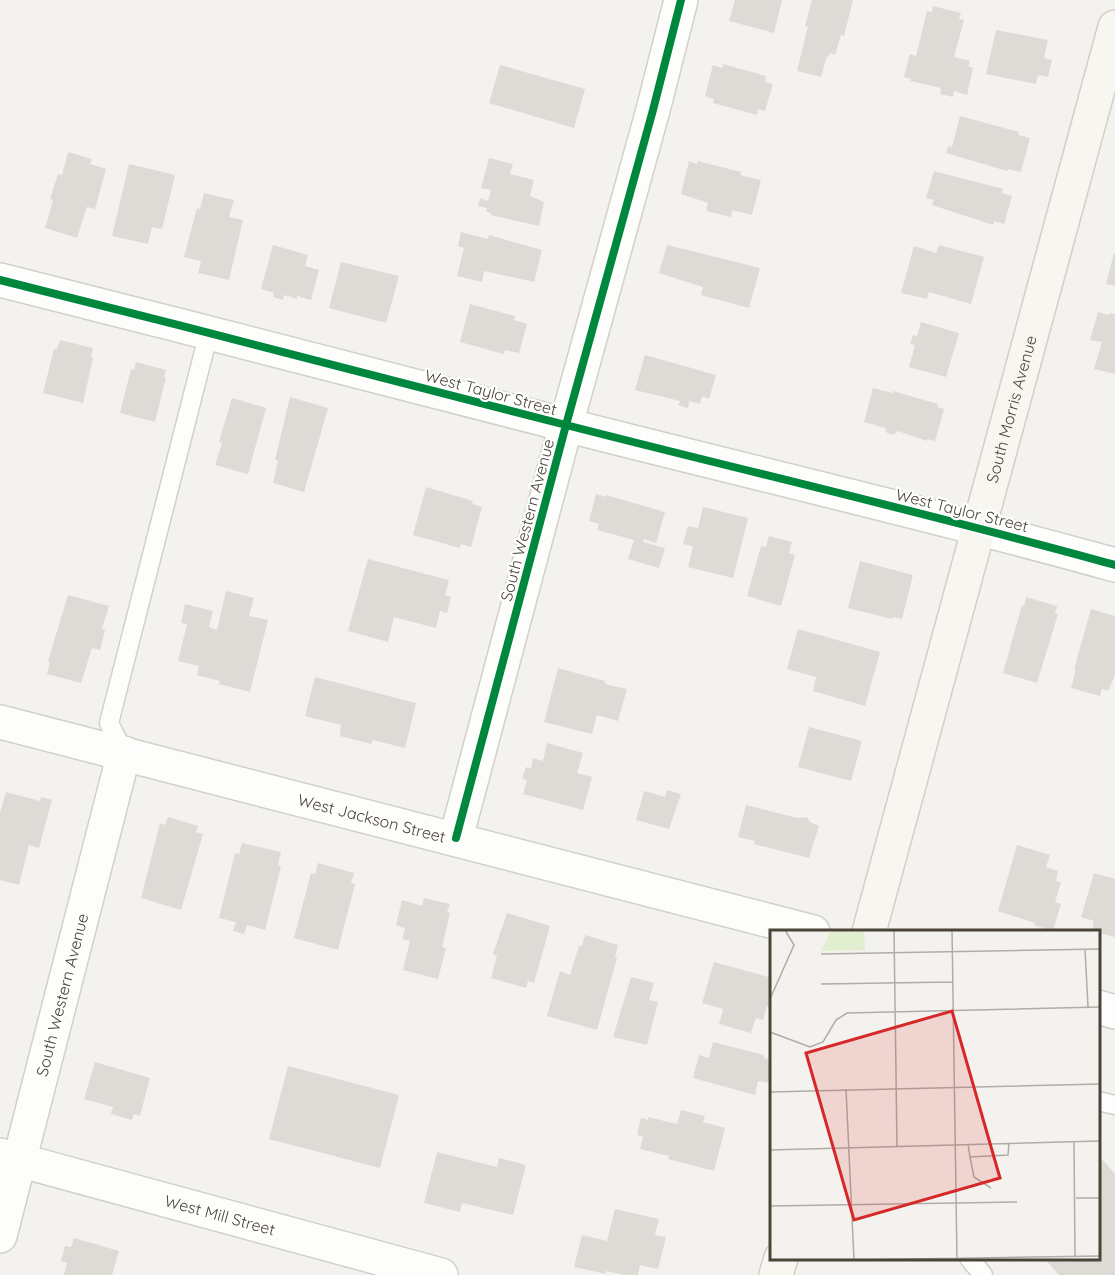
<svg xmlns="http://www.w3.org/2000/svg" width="1115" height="1275" viewBox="0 0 1115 1275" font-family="Quicksand,sans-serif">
  <rect width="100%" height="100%" fill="#f4f2ee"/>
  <path fill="#dedbd6" d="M 735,0 L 782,0 L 774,33 L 729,21 Z
    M 812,0 L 853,0 L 844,36 L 841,35 L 835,55 L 829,53 L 829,57 L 827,56 L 821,77 L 797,71 L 808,26 L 805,26 Z
    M 933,6 L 961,13 L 959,19 L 964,20 L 954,57 L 970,61 L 968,66 L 973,68 L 967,95 L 954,91 L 953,97 L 940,94 L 941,88 L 910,81 L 911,79 L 904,77 L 910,54 L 916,56 L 927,11 L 932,12 Z
    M 996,30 L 1048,40 L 1044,58 L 1052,60 L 1048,77 L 1038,75 L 1036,84 L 986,74 Z
    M 723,64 L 766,76 L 765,82 L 773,84 L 765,111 L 758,109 L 757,115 L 713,103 L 714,99 L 705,96 L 713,65 L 722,68 Z
    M 500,65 L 585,89 L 574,128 L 489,103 Z
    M 960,116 L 1019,132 L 1018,135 L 1030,138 L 1021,172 L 1008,169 L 1007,171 L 946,153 L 948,146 L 952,147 Z
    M 68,152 L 92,159 L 90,164 L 106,169 L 95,209 L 87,207 L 77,238 L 45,228 L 53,200 L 50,199 L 58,174 L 62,175 Z
    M 489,158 L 513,164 L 510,174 L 534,180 L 530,196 L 544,202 L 539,226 L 491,215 L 491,213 L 486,212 L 487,208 L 478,206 L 480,198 L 488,201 L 491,190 L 481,188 Z
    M 689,161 L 697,164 L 698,161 L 741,172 L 740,175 L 761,180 L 752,215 L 732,210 L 731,217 L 706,211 L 708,203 L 681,194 Z
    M 129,164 L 175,175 L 162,229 L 152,227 L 148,244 L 112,236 Z
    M 934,171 L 1003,189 L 1002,193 L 1012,196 L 1004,224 L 994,221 L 993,225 L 932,205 L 934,200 L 926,198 Z
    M 204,193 L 234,200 L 229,217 L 243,220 L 229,280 L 198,273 L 201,261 L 184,257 L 197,208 L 200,209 Z
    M 461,232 L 488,239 L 489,235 L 542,250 L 534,282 L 484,271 L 482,282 L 457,276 L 464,248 L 458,246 Z
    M 273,245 L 308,255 L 305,266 L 319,270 L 311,300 L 297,296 L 297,299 L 284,295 L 283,300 L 273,297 L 274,293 L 261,289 Z
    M 667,245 L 760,268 L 749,308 L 701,295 L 703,287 L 659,273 Z
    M 939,245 L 984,257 L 971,304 L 929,292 L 927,299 L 901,293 L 914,246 L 936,253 Z
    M 1114,253 L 1115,254 L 1115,286 L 1106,284 Z
    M 341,262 L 399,276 L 386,323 L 329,308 Z
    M 470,304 L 515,316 L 514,320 L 527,324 L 519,353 L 505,350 L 504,354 L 460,342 Z
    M 1098,312 L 1109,315 L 1110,313 L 1115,314 L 1115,374 L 1094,369 L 1102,342 L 1090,340 Z
    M 921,322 L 959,333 L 946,377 L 909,367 L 915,345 L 910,344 L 913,335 L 917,336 Z
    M 60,340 L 93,348 L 91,357 L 93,358 L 83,403 L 43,393 L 54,349 L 57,349 Z
    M 645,355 L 716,375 L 709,399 L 702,396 L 700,404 L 689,401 L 688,408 L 678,405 L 680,401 L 635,390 Z
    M 136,362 L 166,370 L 164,377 L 166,377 L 155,422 L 120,413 L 131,369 L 134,370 Z
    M 873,388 L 893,393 L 893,391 L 938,404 L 937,407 L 944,409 L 935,441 L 927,439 L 927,441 L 898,431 L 893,435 L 887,433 L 885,428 L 864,422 Z
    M 290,397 L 328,408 L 304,492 L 273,483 L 278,461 L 275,460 Z
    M 232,398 L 266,408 L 248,474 L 215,465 L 222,443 L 219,442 Z
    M 426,487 L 473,501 L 472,504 L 482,507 L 471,547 L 461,544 L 460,548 L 413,535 Z
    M 596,494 L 606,497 L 606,495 L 665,512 L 656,543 L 644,539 L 643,542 L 665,548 L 659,568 L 628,559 L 634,540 L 597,530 L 599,524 L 589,521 Z
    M 703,507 L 748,518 L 733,578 L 688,567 L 693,546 L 683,544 L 688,526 L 698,528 Z
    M 769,536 L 792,542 L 789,553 L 795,555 L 781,606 L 747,596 L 761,546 L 766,547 Z
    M 368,559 L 449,580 L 445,595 L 451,597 L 447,613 L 440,611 L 436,628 L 394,617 L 388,642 L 348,631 Z
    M 860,561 L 913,575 L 902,619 L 893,617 L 892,619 L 848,608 Z
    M 226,591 L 254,598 L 249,616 L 268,620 L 250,692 L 219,684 L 220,681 L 197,675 L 199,666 L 178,661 L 187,624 L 181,623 L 185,604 L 213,611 L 209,627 L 217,630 Z
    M 68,595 L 109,606 L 102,629 L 105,630 L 100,650 L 92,648 L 81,683 L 47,674 L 50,662 L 48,661 Z
    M 1026,597 L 1057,606 L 1055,613 L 1058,614 L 1037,683 L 1003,673 L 1022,605 L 1024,606 Z
    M 1091,609 L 1115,616 L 1115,675 L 1108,691 L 1102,689 L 1100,696 L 1071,688 L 1076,669 L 1074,669 Z
    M 798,629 L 880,652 L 865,706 L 813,691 L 816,677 L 787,669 Z
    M 558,668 L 605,681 L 605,684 L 627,689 L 618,721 L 597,715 L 592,734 L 544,722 Z
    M 315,677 L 416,703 L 405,748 L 373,740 L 371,744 L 340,736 L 341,725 L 305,716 Z
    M 809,727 L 862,741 L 851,781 L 798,767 Z
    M 547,743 L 583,753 L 577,773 L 592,777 L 583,810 L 523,794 L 527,780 L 522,779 L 526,767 L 531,769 L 533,758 L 543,761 Z
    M 667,790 L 681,794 L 669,829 L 636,820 L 644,791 L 665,797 Z
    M 6,792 L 40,801 L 41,797 L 52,800 L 39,848 L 29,845 L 19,885 L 0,880 L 0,813 Z
    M 746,805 L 797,818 L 807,817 L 810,822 L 819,826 L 809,858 L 754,844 L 755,841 L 738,837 Z
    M 168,817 L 198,826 L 196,832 L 203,834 L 181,910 L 141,898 L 160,823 L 165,825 Z
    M 242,843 L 281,852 L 278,865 L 281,866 L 265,930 L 247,925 L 244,934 L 233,931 L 236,922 L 219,918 L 235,853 L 239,854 Z
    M 1017,845 L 1050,855 L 1046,867 L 1058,871 L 1056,881 L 1061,882 L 1055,902 L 1061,904 L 1053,931 L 1034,925 L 1035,923 L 998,911 Z
    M 318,863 L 354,873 L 351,883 L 355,884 L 338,950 L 294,938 L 311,873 L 315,874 Z
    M 1094,873 L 1115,879 L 1115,937 L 1092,931 L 1094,921 L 1081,917 Z
    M 424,898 L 450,904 L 447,912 L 450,913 L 442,947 L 446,948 L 438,979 L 403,970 L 410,941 L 402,939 L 405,928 L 396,925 L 402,900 L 422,906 Z
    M 507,913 L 550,926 L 534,983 L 528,981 L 526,988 L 491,978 L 497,956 L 493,954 Z
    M 585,935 L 618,945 L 615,957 L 617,958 L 597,1030 L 547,1016 L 560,971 L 570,975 L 579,946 L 582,946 Z
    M 714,962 L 772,978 L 772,1007 L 767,1006 L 763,1020 L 756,1018 L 751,1033 L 719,1024 L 723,1009 L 702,1003 Z
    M 631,977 L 654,983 L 649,1000 L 658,1002 L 647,1045 L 613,1037 Z
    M 713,1042 L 764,1055 L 764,1058 L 772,1060 L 770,1083 L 758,1081 L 755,1095 L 693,1078 L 699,1055 L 709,1058 Z
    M 95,1062 L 150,1078 L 140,1116 L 134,1114 L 132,1120 L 111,1114 L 113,1107 L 84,1099 Z
    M 288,1066 L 399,1095 L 380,1168 L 269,1139 Z
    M 681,1110 L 705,1116 L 703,1122 L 725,1128 L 714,1171 L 668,1159 L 669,1156 L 640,1149 L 643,1137 L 637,1135 L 641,1118 L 648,1120 L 648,1117 L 677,1124 Z
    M 437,1152 L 497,1167 L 499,1158 L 526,1165 L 513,1215 L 462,1203 L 460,1212 L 424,1203 Z
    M 1098,1155 L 1115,1174 L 1115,1275 L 1059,1275 L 1044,1258 L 1098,1258 Z
    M 615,1209 L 659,1219 L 655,1235 L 666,1237 L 658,1269 L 640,1265 L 638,1275 L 624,1275 L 606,1271 L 606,1274 L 574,1267 L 582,1235 L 607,1241 Z
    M 74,1238 L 119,1251 L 112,1275 L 64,1275 L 67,1263 L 61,1261 L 65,1246 L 71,1247 Z"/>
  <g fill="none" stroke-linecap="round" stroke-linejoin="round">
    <g stroke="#d2d0cb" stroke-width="21">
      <path id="service" d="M 124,753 L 109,723 L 209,332
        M 1098,1101 L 1115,1105
        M 969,1258 L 983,1275"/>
    </g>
    <g stroke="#d2d0cb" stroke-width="36">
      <g id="minor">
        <path d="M 0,280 C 189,327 377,377 566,425 C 749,472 933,514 1115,565"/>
        <path id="s1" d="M 0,722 L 813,932"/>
        <path d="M 456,838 L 566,425 L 653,110 L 681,0"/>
        <path d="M 1098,1007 L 1115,1012"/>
        <path id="s2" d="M 0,1155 L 441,1275"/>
        <path id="s3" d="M 0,1236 L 124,753"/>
      </g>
    </g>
    <g stroke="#d3cfc5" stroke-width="36">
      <g id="secondary">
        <path id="s4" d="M 869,932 L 1115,27"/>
        <path d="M 776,1275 L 781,1258"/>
      </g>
    </g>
    <use href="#service" stroke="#fdfdfc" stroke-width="18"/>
    <use href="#minor" stroke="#fdfdfc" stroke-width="33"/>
    <use href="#secondary" stroke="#f7f6f1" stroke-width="33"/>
    <g stroke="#fff" stroke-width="11">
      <path id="cycleway" d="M 0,280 C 189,327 377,377 566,425 C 749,472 933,514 1115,565
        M 456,838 L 566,425 L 653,110 L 681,0"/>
    </g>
    <use href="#cycleway" stroke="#00873e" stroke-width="8"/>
  </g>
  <g text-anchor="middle" stroke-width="4.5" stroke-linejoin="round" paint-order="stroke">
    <g font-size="16" fill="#4b4439" stroke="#fff">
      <text transform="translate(491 392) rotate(15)" y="6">West Taylor Street</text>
      <text dy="6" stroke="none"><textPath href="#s4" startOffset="542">South Morris Avenue</textPath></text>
      <text transform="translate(962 510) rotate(14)" y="6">West Taylor Street</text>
      <text transform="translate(527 520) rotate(-75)" y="6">South Western Avenue</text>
      <text dy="6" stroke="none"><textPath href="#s1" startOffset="384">West Jackson Street</textPath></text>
      <text dy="6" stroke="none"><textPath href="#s3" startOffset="249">South Western Avenue</textPath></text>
      <text dy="6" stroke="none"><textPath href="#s2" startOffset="228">West Mill Street</textPath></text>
    </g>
  </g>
  <g transform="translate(770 930)">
    <rect width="330" height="330" fill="#f4f2ee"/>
    <path d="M 61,0 L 94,0 L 95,20 L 51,21 Z" fill="#e1eecf"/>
    <path fill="none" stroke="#b0aca6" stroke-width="1.5" d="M 124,0 L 127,216M 182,0 L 187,330M 315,19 L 318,77M 51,24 L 330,19M 51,54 L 183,52M 0,69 L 24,15 L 15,0M 0,102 L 40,117 L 53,112 L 66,90 L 77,83 L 330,77M 76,159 L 84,330M 0,162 L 330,154M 304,212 L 305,327M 198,214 L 200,227 L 238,225 L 239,213M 0,220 L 330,211M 200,227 L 204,247 L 221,258M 306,268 L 330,268M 0,276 L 247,272M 81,330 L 330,326"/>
    <path fill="#d62828" fill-opacity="0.15" stroke="#d62828" stroke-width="3" d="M 182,81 L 230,248 L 84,290 L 36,123 Z"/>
    <rect width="330" height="330" fill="none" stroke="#4b4439" stroke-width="3"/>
  </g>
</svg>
